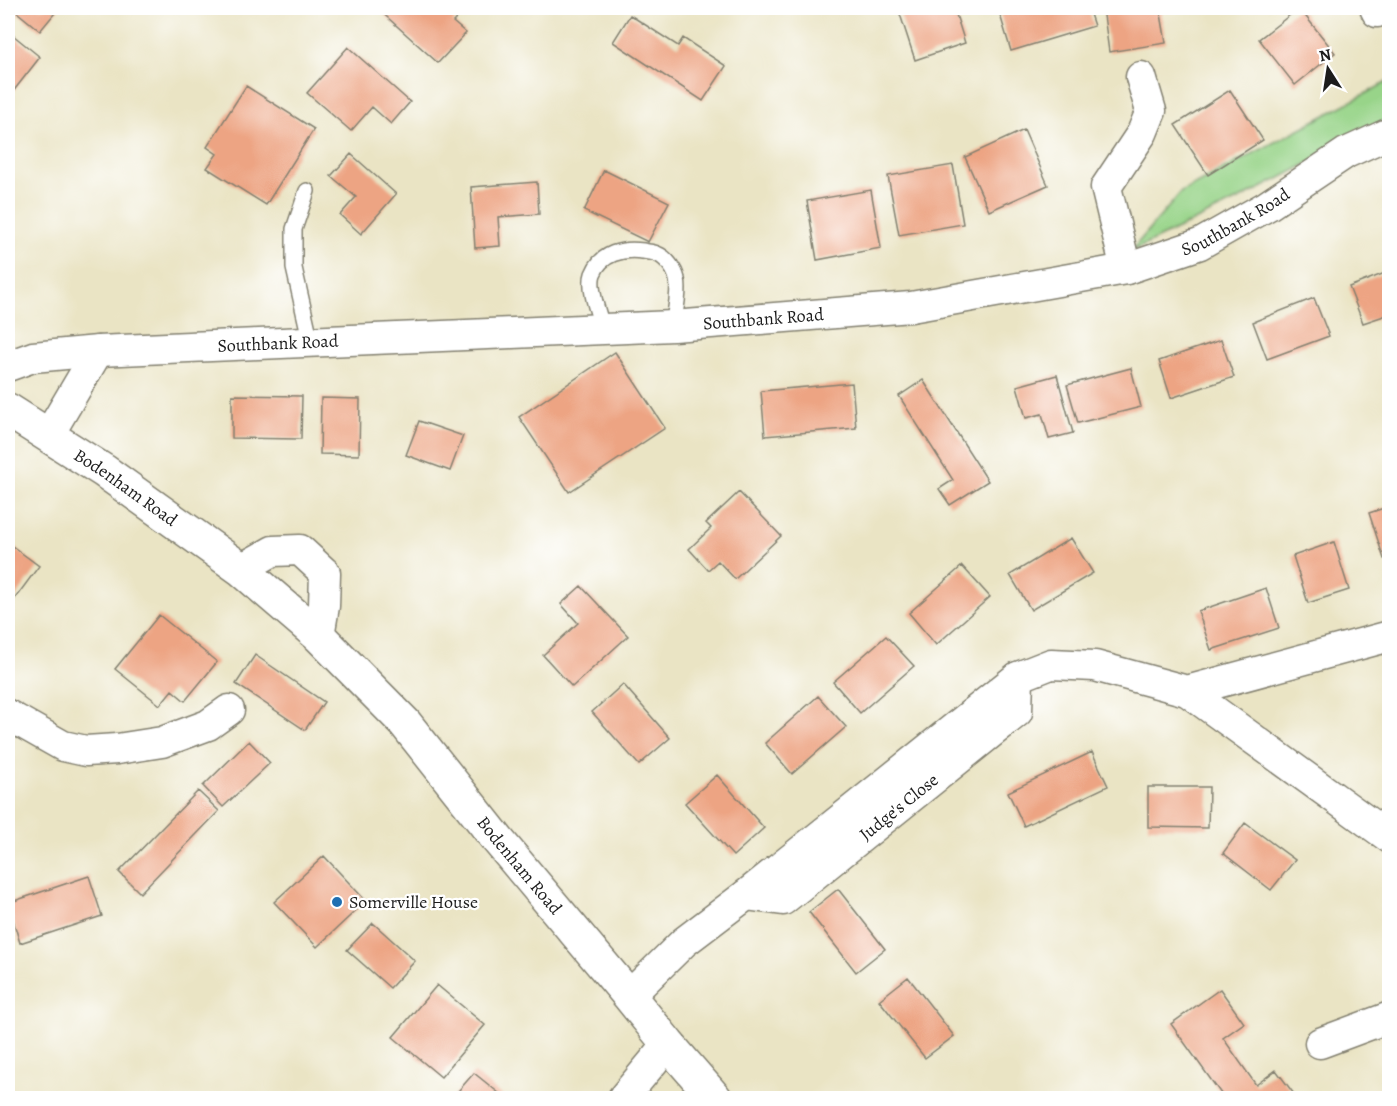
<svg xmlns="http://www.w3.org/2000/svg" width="1397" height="1106" viewBox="0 0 1397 1106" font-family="Alegreya,serif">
  <rect width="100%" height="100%" fill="#fff"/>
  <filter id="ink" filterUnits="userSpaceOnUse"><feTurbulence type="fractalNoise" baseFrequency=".0167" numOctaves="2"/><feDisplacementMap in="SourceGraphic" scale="12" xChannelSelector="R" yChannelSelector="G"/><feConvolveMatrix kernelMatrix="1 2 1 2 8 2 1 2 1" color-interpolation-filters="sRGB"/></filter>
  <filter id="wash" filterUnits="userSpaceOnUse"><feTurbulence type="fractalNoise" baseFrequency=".008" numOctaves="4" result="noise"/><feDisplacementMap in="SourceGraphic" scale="24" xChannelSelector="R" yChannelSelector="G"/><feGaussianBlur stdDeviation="1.35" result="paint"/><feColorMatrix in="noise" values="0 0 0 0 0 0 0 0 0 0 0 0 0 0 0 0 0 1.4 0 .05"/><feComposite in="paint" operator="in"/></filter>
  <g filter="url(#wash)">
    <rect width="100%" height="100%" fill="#eae4c4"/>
    <path fill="#98d489" stroke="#5a7852" stroke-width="1.5" d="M 1389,81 L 1389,121 L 1244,197 L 1130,252 L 1181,192 Z"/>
    <g id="blocks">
      <path fill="#eda483" d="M 12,8 L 59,8 L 40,31 Z
        M 377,8 L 467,8 L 453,22 L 466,33 L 438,63 Z
        M 898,8 L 954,8 L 965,43 L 915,60 Z
        M 998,8 L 1088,8 L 1094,26 L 1011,51 Z
        M 1103,8 L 1160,8 L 1166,43 L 1109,52 Z
        M 1299,8 L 1335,53 L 1295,85 L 1259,39 Z
        M 630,15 L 678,46 L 683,38 L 726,66 L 703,101 L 613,42 Z
        M 8,31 L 40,57 L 8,98 Z
        M 348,47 L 410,102 L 391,124 L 372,107 L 351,131 L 307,93 Z
        M 246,86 L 314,129 L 266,205 L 207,168 L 217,154 L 207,147 Z
        M 1230,90 L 1263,140 L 1208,175 L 1175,125 Z
        M 1024,130 L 1048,185 L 989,211 L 965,157 Z
        M 351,154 L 396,194 L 361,234 L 340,215 L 356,197 L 331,176 Z
        M 953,165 L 963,224 L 899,235 L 888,176 Z
        M 604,170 L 669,202 L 648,242 L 584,211 Z
        M 537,182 L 539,214 L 498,217 L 500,246 L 475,248 L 471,187 Z
        M 871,190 L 881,248 L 817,260 L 807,201 Z
        M 1390,271 L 1390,314 L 1363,323 L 1349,287 Z
        M 1314,298 L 1329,336 L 1267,359 L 1253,322 Z
        M 1221,340 L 1234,377 L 1171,398 L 1159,361 Z
        M 615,352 L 665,428 L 569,492 L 519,417 Z
        M 1131,368 L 1141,407 L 1078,423 L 1067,385 Z
        M 1057,375 L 1073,433 L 1049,439 L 1042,414 L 1026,418 L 1017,386 Z
        M 923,380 L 988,481 L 950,505 L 939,489 L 953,480 L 899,396 Z
        M 852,383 L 856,428 L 765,436 L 761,391 Z
        M 232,395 L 302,396 L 301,439 L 232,438 Z
        M 321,398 L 360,399 L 359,455 L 320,454 Z
        M 419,421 L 463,436 L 450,471 L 406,455 Z
        M 739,492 L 781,536 L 735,579 L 718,561 L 708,570 L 689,549 L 711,528 L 706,523 Z
        M 1390,506 L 1390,558 L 1384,559 L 1369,513 Z
        M 1071,538 L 1093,573 L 1031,610 L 1010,575 Z
        M 1334,542 L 1349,590 L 1308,603 L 1293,556 Z
        M 8,543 L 39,566 L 8,608 Z
        M 962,566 L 990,597 L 936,645 L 909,613 Z
        M 581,586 L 628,636 L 572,687 L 543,655 L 578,623 L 561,604 Z
        M 1266,588 L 1279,628 L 1211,650 L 1198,611 Z
        M 159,615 L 217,662 L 185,701 L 172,690 L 160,705 L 115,669 Z
        M 886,636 L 914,666 L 860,713 L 833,682 Z
        M 255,655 L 324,702 L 305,730 L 236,684 Z
        M 623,684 L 670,738 L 639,765 L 592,712 Z
        M 818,696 L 846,727 L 792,774 L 765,743 Z
        M 249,741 L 270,763 L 223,807 L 203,786 Z
        M 1092,752 L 1108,786 L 1024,826 L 1008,792 Z
        M 717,775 L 764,828 L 733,856 L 685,803 Z
        M 1148,787 L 1209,787 L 1208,828 L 1148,827 Z
        M 198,791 L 219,811 L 140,893 L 119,872 Z
        M 1245,823 L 1295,860 L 1271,890 L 1223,853 Z
        M 324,856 L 366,901 L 317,947 L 274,902 Z
        M 89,876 L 102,916 L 20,943 L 8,903 Z
        M 838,889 L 885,949 L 856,972 L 809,912 Z
        M 373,923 L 415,961 L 390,988 L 347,950 Z
        M 908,977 L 954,1036 L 925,1058 L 879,1000 Z
        M 437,985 L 485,1025 L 441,1077 L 393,1037 Z
        M 1220,989 L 1244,1023 L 1223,1038 L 1256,1085 L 1276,1070 L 1297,1098 L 1224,1098 L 1171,1024 Z
        M 474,1073 L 505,1098 L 452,1098 Z"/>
    </g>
  </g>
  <g filter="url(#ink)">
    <use href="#blocks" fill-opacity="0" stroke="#838070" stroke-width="1.5"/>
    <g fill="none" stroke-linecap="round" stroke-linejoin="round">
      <g stroke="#838070" stroke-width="18">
        <path id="lane" d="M 307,191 L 294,229 L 294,268 L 311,343
          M 603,329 C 599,315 588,288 593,274 C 601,253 623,248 643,251 C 647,252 653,252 657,254 C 666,257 675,270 677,279 C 680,291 675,313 673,326"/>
      </g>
      <g stroke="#838070" stroke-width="33">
        <g id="street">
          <path d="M 1375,8 L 1377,12"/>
          <path d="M 1126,269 L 1106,187 L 1142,133 L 1151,111 L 1141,77"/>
          <path id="s1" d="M 8,366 L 33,357 L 98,351 L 673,326 L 911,307 L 1126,269 L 1200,244 L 1267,206 L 1346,153 L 1390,133"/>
          <path d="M 48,436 L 98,351"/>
          <path d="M 241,569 L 273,551 L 300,550 L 325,573 L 324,606 L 319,636"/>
          <path d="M 1187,691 L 1390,636"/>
          <path d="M 8,715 L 63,746 L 86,751 L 117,749 L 162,742 L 208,725 L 229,710"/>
          <path id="s2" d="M 746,895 L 783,900 L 1017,712 L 1018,677"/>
          <path d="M 629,996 L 684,942 L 746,895 L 1018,677 L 1051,664 L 1095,666 L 1187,691 L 1390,838"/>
          <path d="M 1320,1043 L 1390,1017"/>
          <path d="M 623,1098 L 668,1044"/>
        </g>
      </g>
      <g stroke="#838070" stroke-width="36">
        <g id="secondary">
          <path id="s3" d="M 8,410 L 104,471 L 241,569 L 319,636 L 405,723 L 497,839 L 629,996 L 668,1044 L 715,1098"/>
        </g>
      </g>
      <use href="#lane" stroke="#fff" stroke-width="15"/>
      <use href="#street" stroke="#fff" stroke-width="30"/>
      <use href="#secondary" stroke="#fff" stroke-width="33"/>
    </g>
  </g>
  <circle fill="#1f6fb2" stroke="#fff" stroke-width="2" cx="337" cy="902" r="6"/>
  <g text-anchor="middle" stroke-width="4.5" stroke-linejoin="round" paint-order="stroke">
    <g font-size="18" fill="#1c1c1c" stroke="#fff">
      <text dy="6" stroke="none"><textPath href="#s1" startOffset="1244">Southbank Road</textPath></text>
      <text dy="6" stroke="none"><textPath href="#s1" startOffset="758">Southbank Road</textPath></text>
      <text dy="6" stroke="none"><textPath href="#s1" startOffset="272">Southbank Road</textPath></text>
      <text dy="6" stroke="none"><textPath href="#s3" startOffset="141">Bodenham Road</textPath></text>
      <text dy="6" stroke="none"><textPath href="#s2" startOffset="186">Judge's Close</textPath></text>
      <text dy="6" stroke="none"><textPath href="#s3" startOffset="690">Bodenham Road</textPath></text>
    </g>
    <g font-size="18" fill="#1c1c1c" stroke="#fff" text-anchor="start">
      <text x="349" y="908">Somerville House</text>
    </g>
  </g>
  <rect width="1397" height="1106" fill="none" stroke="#fff" stroke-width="30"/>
  <g transform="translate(1328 69) rotate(348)" stroke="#ffffff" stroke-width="4.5" paint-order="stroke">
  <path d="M0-4.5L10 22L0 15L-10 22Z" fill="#1c1c1c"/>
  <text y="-9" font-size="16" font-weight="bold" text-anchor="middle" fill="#1c1c1c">N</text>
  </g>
</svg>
